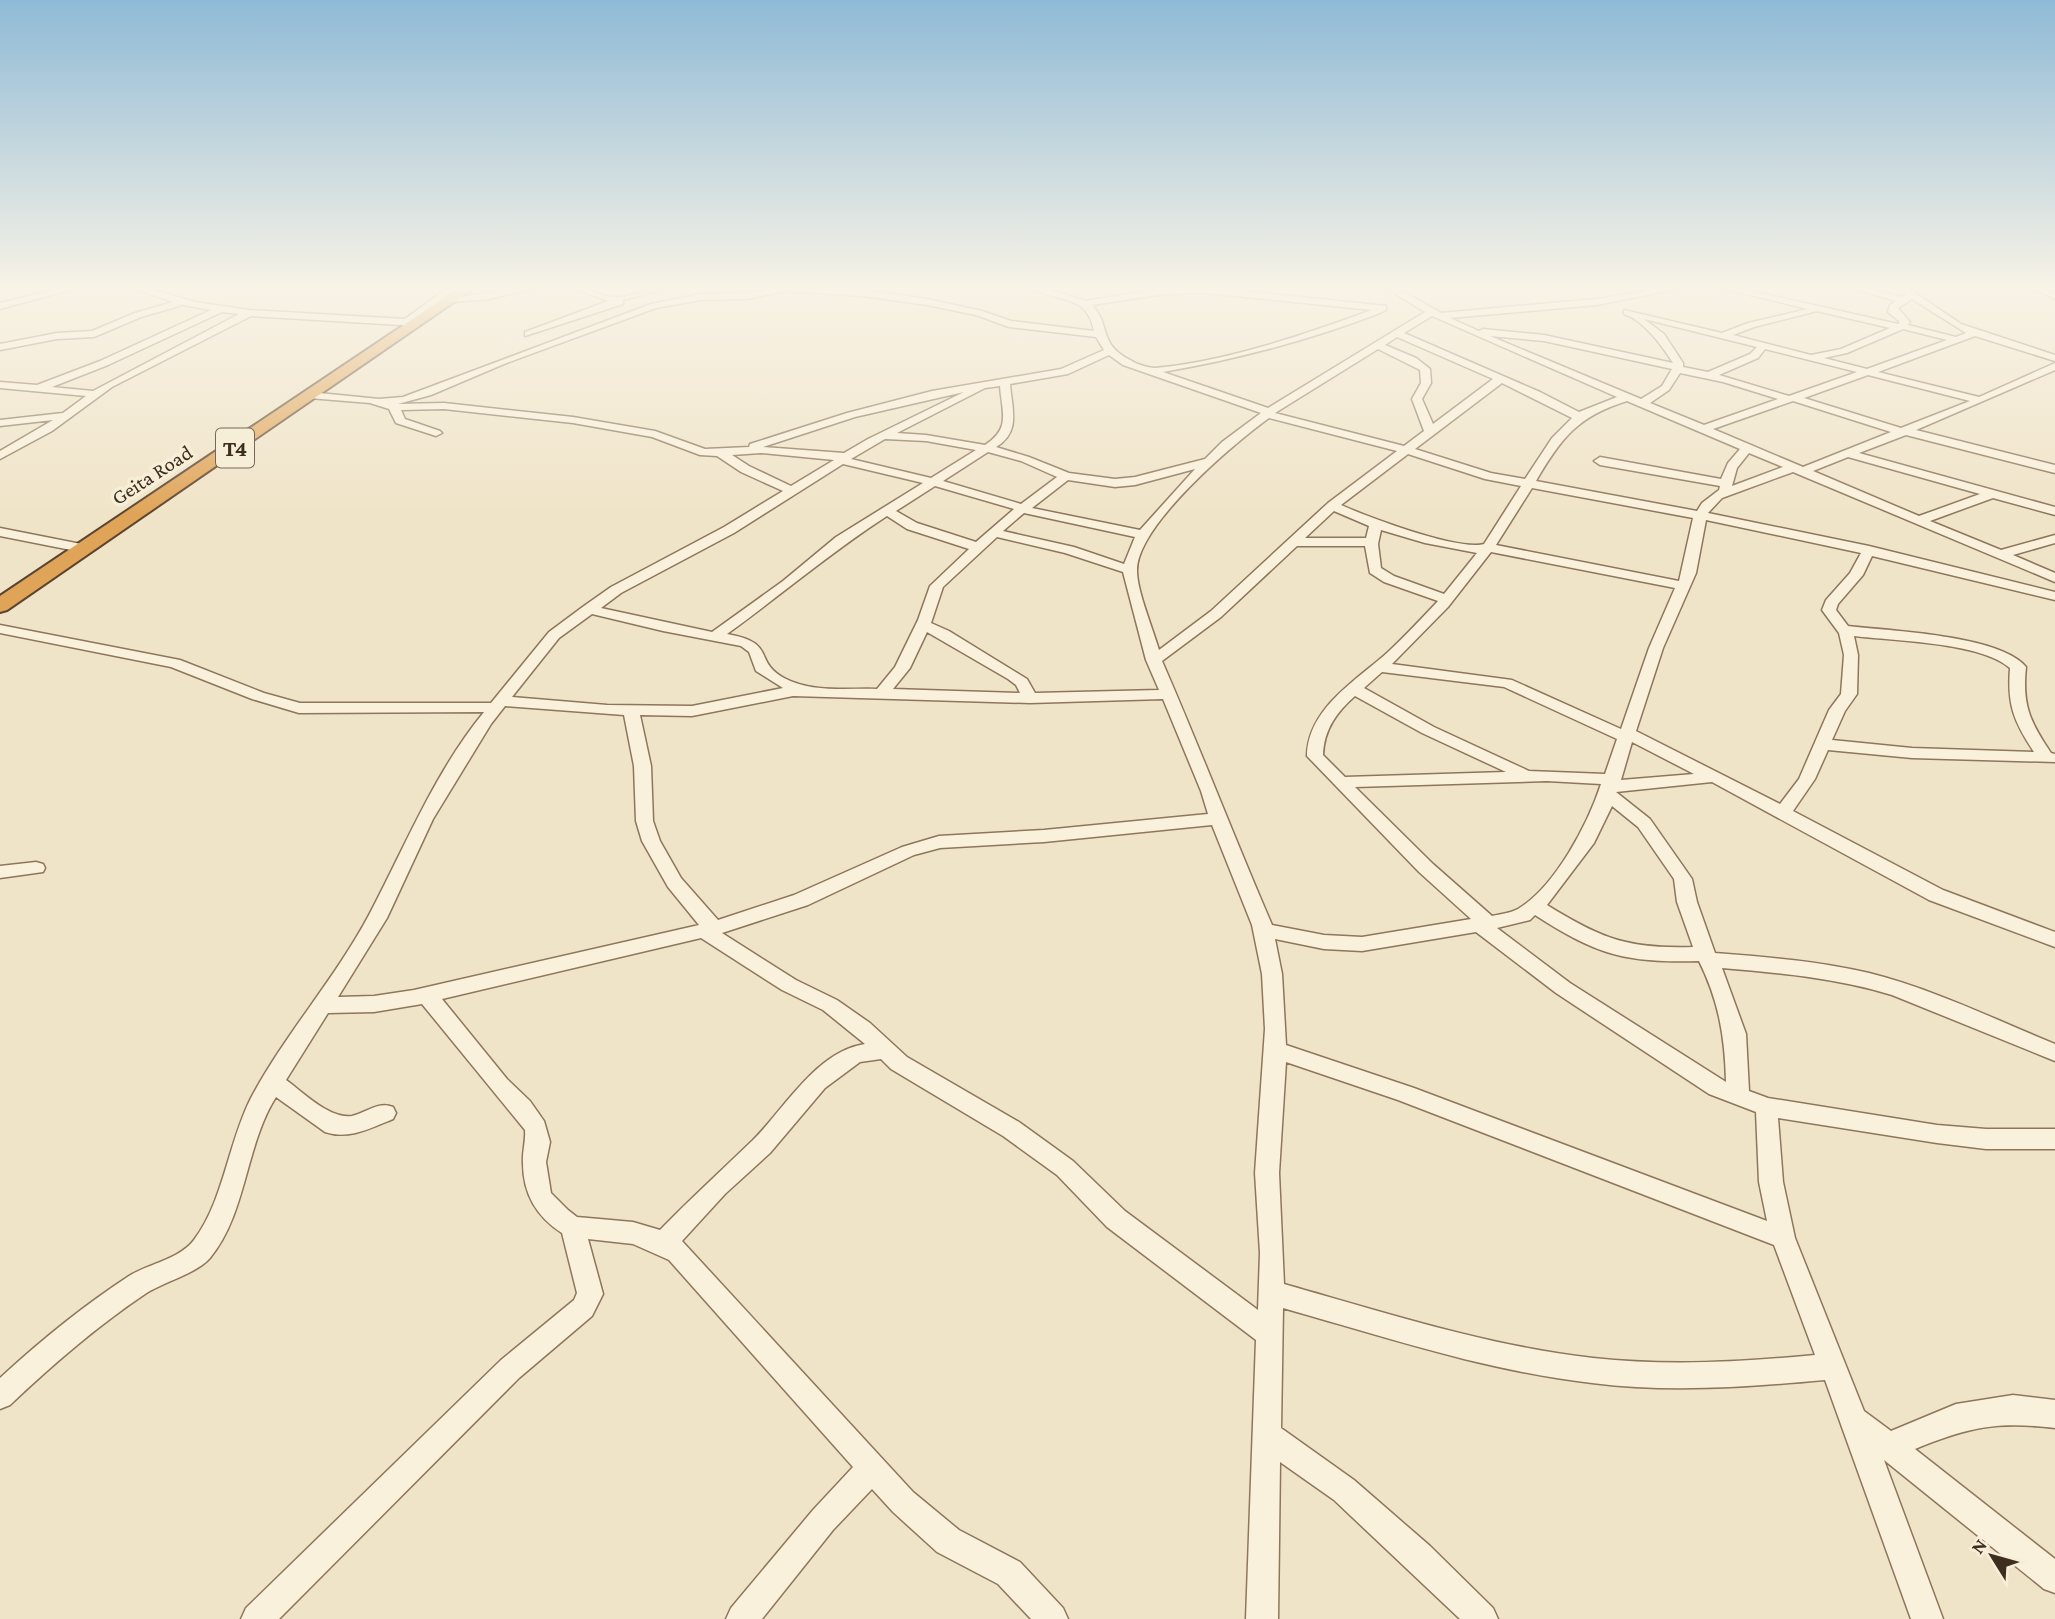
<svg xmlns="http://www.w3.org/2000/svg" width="2055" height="1619" viewBox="0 0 2055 1619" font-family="'Crimson Pro',serif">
  <rect width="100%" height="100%" fill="#f0e4c8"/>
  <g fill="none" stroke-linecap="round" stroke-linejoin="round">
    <g stroke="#8d765c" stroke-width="3">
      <path id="minor" d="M 61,288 L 77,288 L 0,309 L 0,303 Z
        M 134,288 L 148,288 L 195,302 L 249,310 L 405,319 L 447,288 L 457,288 L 416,320 L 422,323 L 417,326 L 251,316 L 112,387 L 52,431 L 0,459 L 0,451 L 53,420 L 0,426 L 0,420 L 63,413 L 86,396 L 0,388 L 0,382 L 37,385 L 100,361 L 211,310 L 183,305 L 141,317 L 94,337 L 57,339 L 0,350 L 0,344 L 57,333 L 92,331 L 135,313 L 173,302 ZM 222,312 L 239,314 L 93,391 L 52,387 L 108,365 Z
        M 517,288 L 536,288 L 489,299 L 452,302 L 448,299 Z
        M 573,288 C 587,288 598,295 612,297 C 627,299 651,288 669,288 L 623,300 L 623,304 L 525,336 L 525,332 L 608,301 Z
        M 775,288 L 863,290 L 927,299 L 982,311 L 1011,321 L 1094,331 C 1087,293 1058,303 1032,288 L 1046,288 L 1085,301 L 1165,288 L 1215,288 L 1386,306 L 1386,310 L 1380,313 C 1310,340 1238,359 1163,372 L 1268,408 L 1425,312 L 1386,288 L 1397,288 L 1441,313 L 1597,299 L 1662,288 L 1682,288 L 1597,305 L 1450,318 L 1479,331 L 1483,329 L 1544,335 L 1673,363 C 1662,345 1642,319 1624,314 L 1624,310 L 1722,333 L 1748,323 L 1808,309 L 1721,288 L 1738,288 L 1898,324 L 1900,322 L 1888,312 L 1890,305 L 1896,301 L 1852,288 L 1867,288 L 1902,297 L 1906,295 L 1898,288 L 1908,288 L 1961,324 L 2055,355 L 2055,361 L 1975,336 L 1878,372 L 1979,397 L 2055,363 L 2055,370 L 1916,430 L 2055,465 L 2055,473 L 1906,435 L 1859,453 L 2055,507 L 2055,515 L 1993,498 L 1930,521 L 2001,550 L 2055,535 L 2055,543 L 2013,555 L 2055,573 L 2055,582 L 1793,472 L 1722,498 L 1708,513 L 1869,546 L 2055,592 L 2055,600 L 1872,556 L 1863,575 L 1838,604 L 1836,610 L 1848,626 C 1890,631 2000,635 2026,667 C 2022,705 2030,722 2051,753 L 2055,754 L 2055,762 L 1912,758 L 1828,750 L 1815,779 L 1793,811 L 1943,890 L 2055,932 L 2055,947 L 1929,900 L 1712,782 L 1616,792 L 1650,819 L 1692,879 L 1697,902 L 1715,953 C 1766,957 1819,961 1869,973 C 1933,989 1994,1019 2055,1044 L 2055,1061 L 1892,995 C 1837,978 1780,973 1722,968 L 1746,1034 L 1749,1091 L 1768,1098 L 1937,1125 L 1986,1129 L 2055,1129 L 2055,1149 L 1986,1149 L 1937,1143 L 1778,1118 L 1783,1182 L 1795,1238 L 1864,1411 L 1891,1431 L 1956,1404 L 2013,1395 L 2055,1400 L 2055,1428 C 1997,1421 1969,1427 1915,1449 L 2055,1559 L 2055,1593 L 2044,1589 L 1884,1460 L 1943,1619 L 1911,1619 L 1825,1380 C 1748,1387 1669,1393 1592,1383 C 1487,1371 1385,1337 1283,1308 L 1281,1428 L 1354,1480 L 1430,1546 L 1493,1608 L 1498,1619 L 1460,1619 L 1334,1500 L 1280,1462 L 1278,1619 L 1246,1619 L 1256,1340 L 1107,1227 L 1057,1175 L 1003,1136 L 891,1069 L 881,1059 L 860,1062 L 825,1088 L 770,1153 L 725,1194 L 682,1241 L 913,1492 L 959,1530 L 1020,1562 L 1063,1608 L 1068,1619 L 1031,1619 L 998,1584 L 937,1552 L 893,1512 L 872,1489 L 833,1530 L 762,1619 L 726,1619 L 731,1608 L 813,1510 L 853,1467 L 669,1260 L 633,1244 L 588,1239 L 603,1294 L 592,1316 L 519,1378 L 279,1619 L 241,1619 L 246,1608 L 501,1360 L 574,1300 L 577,1293 L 562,1233 C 537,1217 523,1194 523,1163 C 522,1152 526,1142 525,1130 L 422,1004 L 374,1012 L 328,1013 L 286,1080 C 303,1092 329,1119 352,1116 C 366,1113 378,1101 393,1107 L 396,1113 L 393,1119 C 371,1128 349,1140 325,1132 L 276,1097 C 245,1146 247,1213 210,1258 C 196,1274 163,1282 145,1294 C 96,1327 52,1365 10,1405 L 0,1409 L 0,1378 C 40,1341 83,1306 129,1276 C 148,1264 180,1259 194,1240 C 224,1200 228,1143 251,1098 C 285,1034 335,979 369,915 C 405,847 434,773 484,712 L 299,713 L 252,699 L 171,667 L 0,633 L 0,625 L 180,660 L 264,693 L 300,703 L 491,703 L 549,632 L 584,606 L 611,587 L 724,527 L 783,491 L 741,472 L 717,456 L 700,455 L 652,437 L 573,423 L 444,409 L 401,410 L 405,419 L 440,431 L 442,433 L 436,436 L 396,423 L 389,409 L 370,403 L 309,398 L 304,395 L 309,392 L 379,399 L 403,397 L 651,304 L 701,294 L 747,293 ZM 786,291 L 863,296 L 927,305 L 976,315 L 1009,327 L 1096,337 L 1104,350 L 1061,369 L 932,391 L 847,413 L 750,444 L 749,447 L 705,449 L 655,431 L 573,417 L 444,403 L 398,404 L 431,395 L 504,364 L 656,308 L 701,300 L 747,299 ZM 1207,293 L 1372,310 C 1306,334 1225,362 1155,368 C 1148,368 1136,364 1130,360 C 1098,344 1111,325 1092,305 L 1165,294 ZM 1912,299 L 1966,333 L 1956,337 L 1908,325 L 1910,322 L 1898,308 ZM 1817,311 L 1890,328 L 1841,349 L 1811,355 L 1733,335 L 1754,327 ZM 1432,316 L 1617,397 L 1579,412 L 1540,392 L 1404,333 ZM 1644,319 L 1757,347 L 1750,354 L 1708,372 L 1683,367 L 1683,363 L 1664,334 ZM 1903,329 L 1947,340 L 1867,369 L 1824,358 L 1847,353 ZM 1490,336 L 1544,341 L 1672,369 L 1662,386 L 1641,399 ZM 1397,337 L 1493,379 L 1433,424 L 1422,399 L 1431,383 L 1430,369 L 1416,358 L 1385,345 ZM 1378,349 L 1420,370 L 1421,383 L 1412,399 L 1424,431 L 1404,446 L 1275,413 ZM 1765,349 L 1857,372 L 1789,396 L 1719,375 L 1758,358 ZM 1109,355 L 1123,365 L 1261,413 L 1222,442 L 1205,459 L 1135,477 L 1115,479 L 1069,473 L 1029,457 L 996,447 C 1021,432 1012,410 1010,384 L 1068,374 ZM 1680,373 L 1723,382 L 1778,399 L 1704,425 L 1650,403 L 1669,390 ZM 1868,375 L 1970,401 L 1901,428 L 1804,398 ZM 1502,383 L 1572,418 L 1552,438 L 1525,479 L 1491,473 L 1415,449 ZM 1000,386 C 1002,413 1011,428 985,445 L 926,435 L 897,433 L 985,388 ZM 964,392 L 868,439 L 844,453 L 763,447 L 855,417 ZM 1627,401 L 1740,449 L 1728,463 L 1721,479 L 1600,457 L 1594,461 L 1600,465 L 1720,486 L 1719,490 L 1702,503 L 1697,511 L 1536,481 C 1561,438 1578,416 1627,401 ZM 1793,401 L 1891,432 L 1803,467 L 1713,429 ZM 1269,418 L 1397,451 L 1328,503 L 1211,611 L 1159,650 C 1153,629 1137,591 1137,571 C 1136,526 1233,444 1269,418 ZM 885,439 L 926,441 L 976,450 L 931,478 L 851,459 ZM 988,452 L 1021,461 L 1057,477 L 1021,504 L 943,481 ZM 761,453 L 834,460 L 791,486 L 749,466 L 732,455 ZM 1749,453 L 1783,467 L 1732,486 L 1737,468 ZM 1408,454 L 1485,479 L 1521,486 L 1484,544 C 1458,551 1368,517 1341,505 ZM 1848,457 L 1980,494 L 1919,516 L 1813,471 ZM 843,464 L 923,483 L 836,537 L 783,581 L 712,632 L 601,608 L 621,593 L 734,533 ZM 1195,469 L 1140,530 L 1032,508 L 1068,480 L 1115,487 L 1135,485 ZM 935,486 L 1014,509 L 976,542 L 917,523 L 896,511 ZM 1532,488 L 1693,518 L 1679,581 L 1496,545 ZM 1334,511 L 1369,526 L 1366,538 L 1305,538 ZM 1024,513 L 1135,537 L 1124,564 L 1074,547 L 1003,531 ZM 887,516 L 907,529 L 969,549 L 930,586 L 918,620 L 895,667 L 877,689 C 847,688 812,693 784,678 C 752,660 778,643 727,634 C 781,595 831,552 887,516 ZM 1706,520 L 1861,553 L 1850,573 L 1826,600 L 1822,610 L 1839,633 L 1844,655 L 1841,694 L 1829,710 L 1799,779 L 1780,804 L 1636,731 L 1663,648 L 1696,573 ZM 1381,530 L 1425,543 L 1477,553 L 1444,594 L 1394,576 L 1381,568 L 1378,544 ZM 997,537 L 1065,553 L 1123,572 L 1146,660 L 1159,690 L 1035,693 L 1027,679 L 949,631 L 931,623 L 943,587 ZM 1297,546 L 1365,546 L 1370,573 L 1384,582 L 1438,601 C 1422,618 1405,636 1388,652 C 1356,681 1308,708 1307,756 L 1419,872 L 1471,919 L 1362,937 L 1324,935 L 1272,925 C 1234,837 1200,748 1162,661 L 1221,617 ZM 1491,552 L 1675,588 L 1649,648 L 1621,729 L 1512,680 L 1392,664 L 1448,607 ZM 592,614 L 663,631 L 741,646 L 749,652 L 756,671 L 783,688 L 692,706 L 607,705 L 512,697 L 559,638 ZM 927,632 L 1008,679 L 1016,685 L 1020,693 L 893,689 L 910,668 ZM 1854,636 C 1894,641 1980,642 2010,668 C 2007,705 2014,722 2034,752 L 1912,748 L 1832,740 L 1845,711 L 1857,694 L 1858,655 ZM 1382,672 L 1504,687 L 1617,739 L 1605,774 L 1529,771 L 1434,727 L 1364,688 ZM 793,696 L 1030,703 L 1163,699 L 1201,791 L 1208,814 L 1044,830 L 939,836 L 902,847 L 794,895 L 718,920 L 681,878 L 660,841 L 653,821 L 651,766 L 640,715 L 692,716 ZM 1355,696 L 1422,733 L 1506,772 L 1345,777 L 1323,755 C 1324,729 1337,712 1355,696 ZM 505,706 L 624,715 L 634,766 L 636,821 L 642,841 L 668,887 L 699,925 L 414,990 L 374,996 L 338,997 L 387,918 L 433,819 L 491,724 ZM 1632,742 L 1694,774 L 1621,780 ZM 1547,781 L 1601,784 C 1588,824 1555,887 1518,909 C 1511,913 1500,914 1492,916 L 1433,864 L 1355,787 ZM 1612,806 L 1638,827 L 1674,879 L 1677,902 L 1693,947 C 1628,949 1602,939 1547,905 L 1594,843 ZM 1212,825 L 1252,925 L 1262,974 L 1265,1029 L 1255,1173 L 1260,1253 L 1258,1310 L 1125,1211 L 1073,1161 L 1019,1122 L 907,1057 L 870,1023 L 837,1000 L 796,980 L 722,933 L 808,905 L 914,855 L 940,848 L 1044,842 ZM 1535,915 C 1597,955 1625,963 1699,961 C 1719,1001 1725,1038 1726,1082 L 1570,983 L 1497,928 L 1530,920 ZM 1476,932 L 1556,993 L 1709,1094 L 1756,1112 L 1759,1182 L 1767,1221 L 1414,1088 L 1286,1045 L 1282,974 L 1275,939 L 1324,949 L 1362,951 ZM 701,938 L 782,990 L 823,1010 L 865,1044 C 817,1051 785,1108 753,1140 C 722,1170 690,1199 660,1230 L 633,1222 L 577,1217 L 568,1210 L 551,1193 L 546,1162 L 550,1142 L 544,1121 L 530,1101 L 507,1079 L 442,999 ZM 1286,1062 L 1398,1100 L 1774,1245 L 1815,1355 C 1742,1362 1667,1366 1593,1358 C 1488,1346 1386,1313 1284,1284 L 1279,1173 Z
        M 2031,288 L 2043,288 L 2055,293 L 2055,299 Z
        M 0,528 L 81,544 L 88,548 L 81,552 L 0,536 Z
        M 36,862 L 43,864 L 45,868 L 43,872 L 0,878 L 0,866 Z"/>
    </g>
    <g stroke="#5b4430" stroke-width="4">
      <path id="highway" d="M 459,288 L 474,288 L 7,610 L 0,612 L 0,596 Z"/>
    </g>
    <use href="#minor" fill="#faf1dc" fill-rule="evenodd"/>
    <use href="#highway" fill="#e0a458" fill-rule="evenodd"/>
  </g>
  <linearGradient id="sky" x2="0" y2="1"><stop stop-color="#8fbad6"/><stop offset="0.56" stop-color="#f8f3e6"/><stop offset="1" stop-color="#f8f3e6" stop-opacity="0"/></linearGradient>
  <rect width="2055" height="515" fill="url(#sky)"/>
  <g text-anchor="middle" stroke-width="7" stroke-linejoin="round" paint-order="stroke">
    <g font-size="21" fill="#3d2e20" stroke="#f7eed8">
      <text transform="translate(152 475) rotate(-33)" y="7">Geita Road</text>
    </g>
    <rect fill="#f7eed8" stroke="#756857" stroke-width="2" x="216" y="428.5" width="38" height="39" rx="5"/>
    <g font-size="23" font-weight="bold" fill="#3d2e20">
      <text x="235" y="456">T4</text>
    </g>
  </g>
  <g transform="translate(1992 1556) rotate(307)" stroke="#f7eed8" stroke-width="5" paint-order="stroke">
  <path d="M0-5L12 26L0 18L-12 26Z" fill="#3d2e20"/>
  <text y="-10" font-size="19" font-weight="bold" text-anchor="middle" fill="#3d2e20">N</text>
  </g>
</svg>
